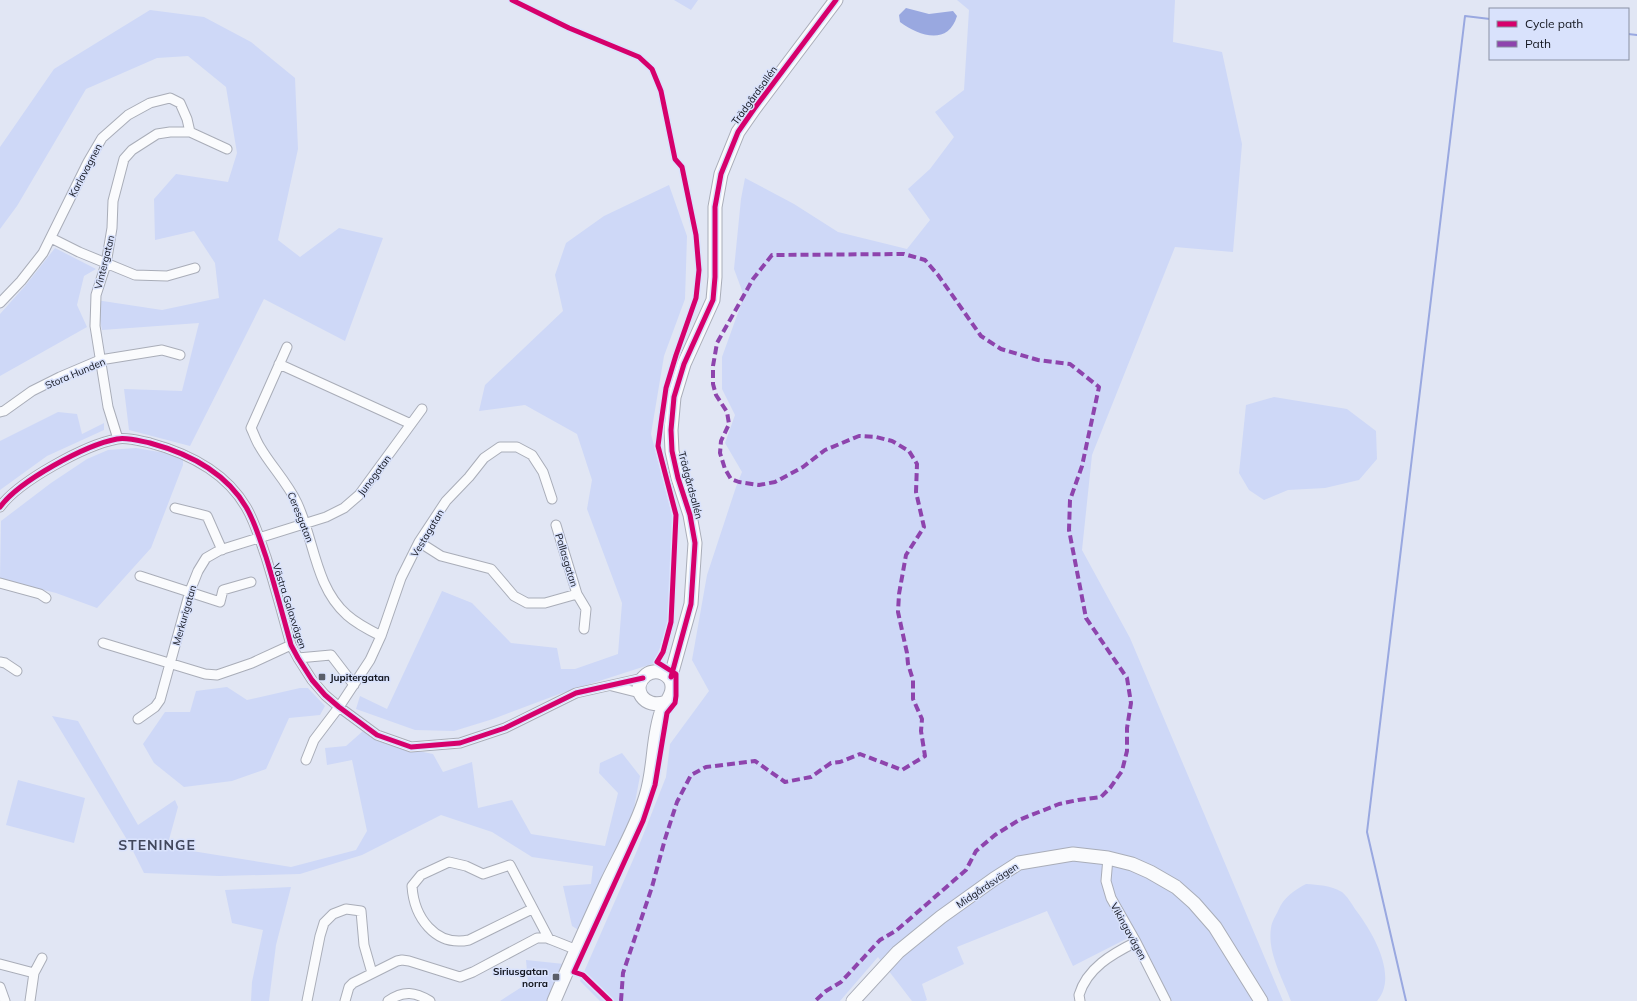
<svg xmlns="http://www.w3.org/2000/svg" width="1637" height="1001" viewBox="0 0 1637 1001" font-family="Mulish,sans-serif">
  <rect width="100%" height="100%" fill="#e1e6f4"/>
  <path fill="#ced8f7" d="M 674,0 L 698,0 L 691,10 Z
    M 957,0 L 1175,0 L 1173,42 L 1222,52 L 1242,144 L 1233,252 L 1175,247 L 1092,455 L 1082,550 L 1130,638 L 1283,1001 L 1167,1001 L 1128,938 L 1073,966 L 1047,911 L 957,947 L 964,964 L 922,984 L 927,1000 L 925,1001 L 912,1001 L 878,957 L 840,1001 L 600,1001 L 580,981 L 636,853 L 666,777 L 670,744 L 709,691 L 692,660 L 707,575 L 736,487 L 742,472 L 725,443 L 735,415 L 722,389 L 722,357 L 744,296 L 734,269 L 741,199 L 745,178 L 794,204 L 838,232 L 907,249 L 930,220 L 908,189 L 930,169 L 954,137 L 935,112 L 964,90 L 969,10 Z
    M 150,10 L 204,17 L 251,42 L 295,78 L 298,149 L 278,240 L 300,257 L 339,228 L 383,238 L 345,341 L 264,299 L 190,446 L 129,430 L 124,389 L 182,391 L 199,323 L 102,330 L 96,300 L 162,310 L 219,298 L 215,263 L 194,231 L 155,240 L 154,199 L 176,174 L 228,182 L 237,153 L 226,87 L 188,56 L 157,58 L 86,89 L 17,206 L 0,229 L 0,147 L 54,69 Z
    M 669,185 L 687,236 L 685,299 L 664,356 L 651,434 L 672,515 L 671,589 L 668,622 L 655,663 L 562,693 L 493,719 L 454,731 L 415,730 L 356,709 L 360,696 L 387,709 L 442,591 L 472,603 L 511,643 L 557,648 L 561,669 L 575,669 L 618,654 L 622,603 L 587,509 L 592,480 L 577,434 L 525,405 L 479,411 L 485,385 L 563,311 L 555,275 L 566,243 L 604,216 Z
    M 55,248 L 96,269 L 84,276 L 77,305 L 87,327 L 0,376 L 0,314 L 25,286 Z
    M 1274,397 L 1347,409 L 1376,431 L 1377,459 L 1359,480 L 1325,488 L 1288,490 L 1264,500 L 1249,490 L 1239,473 L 1246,405 Z
    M 58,412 L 77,414 L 82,434 L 104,423 L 104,430 L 47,456 L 0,490 L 0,441 Z
    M 136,448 L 183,456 L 183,465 L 151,548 L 97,608 L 56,593 L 0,579 L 1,521 L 51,483 L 87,459 L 108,450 Z
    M 227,687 L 247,700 L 300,688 L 308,688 L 325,706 L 320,715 L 289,718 L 266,769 L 232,781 L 184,787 L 154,763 L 143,744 L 165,712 L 190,712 L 196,691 Z
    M 52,716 L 78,721 L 138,825 L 175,800 L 178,807 L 167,847 L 291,867 L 356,850 L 367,831 L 352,760 L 327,765 L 325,748 L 346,746 L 363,731 L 382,742 L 403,748 L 433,754 L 443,772 L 472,762 L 478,808 L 512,800 L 531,834 L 605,846 L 618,793 L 599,773 L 600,763 L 622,753 L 640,776 L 633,813 L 580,931 L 572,926 L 563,886 L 591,884 L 593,866 L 532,857 L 492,832 L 441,815 L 362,855 L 300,874 L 219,876 L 144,873 L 129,843 Z
    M 18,780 L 85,798 L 74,843 L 6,825 Z
    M 1306,884 C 1319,885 1330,885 1342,892 C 1347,896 1352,904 1355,909 C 1372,931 1399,976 1377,1001 L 1291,1001 C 1283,979 1267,952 1271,928 C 1272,921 1275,917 1278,911 C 1284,897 1293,891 1306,884 Z
    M 291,887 L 276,945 L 269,1001 L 251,1001 L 252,982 L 263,930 L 232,923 L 225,890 Z
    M 526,960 L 564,964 L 547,1001 L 500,1001 L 528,983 Z"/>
  <path fill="#99a8e0" d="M 906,8 L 929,14 L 953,11 L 957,16 C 948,46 919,36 900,22 L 899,15 Z"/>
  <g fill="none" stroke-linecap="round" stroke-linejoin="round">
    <path stroke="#99a8e0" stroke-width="2" d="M 1628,34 L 1637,35
      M 1406,1001 L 1367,832 L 1465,16 L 1490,19"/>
    <g stroke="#a9adb8" stroke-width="11">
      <path id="street" d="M 51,238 L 79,252 L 135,275 L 167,276 L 195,268
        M 0,303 L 21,281 L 43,253 L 88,162 L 102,138 L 128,115 L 150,103 L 170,98 L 180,103 L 187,119 L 190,132
        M 287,347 L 251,428 C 254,434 256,441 260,447 C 271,466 287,482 297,503 C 314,539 315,587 347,615 C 357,624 369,630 381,636
        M 279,364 L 411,424
        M 0,412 L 4,411 L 32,391 L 60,377 L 100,360 L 162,350 L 180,355
        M 118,439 L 108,407 L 95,326 L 96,295 L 106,264 L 112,228 L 113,201 L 124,159 L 132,150 L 157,134 L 170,132 L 190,132 L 227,149
        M 0,507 C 19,481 85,445 117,439 C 127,437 140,441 150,443 C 187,453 225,471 246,507 C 255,522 260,540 266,557 C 275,586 283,616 291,645 L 298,658 L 312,680 L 325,695 L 339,707 L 377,735 L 411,747 L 460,743 L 505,728 L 576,693 L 643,678
        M 175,508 L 207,516 L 222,550
        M 556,525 L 577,594
        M 419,542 L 441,556 L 491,569 L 514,596 L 527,603 L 545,603 L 577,594 L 586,609 L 584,629
        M 140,576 L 220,602 L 223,590 L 251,582
        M 0,583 L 40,594 L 46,598
        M 103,643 L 205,674 L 217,675 L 252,663 L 291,645
        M 298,658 L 331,655 L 354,685
        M 0,662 L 5,663 L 17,671
        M 612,686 L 640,693
        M 138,719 L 155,707 L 160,700 L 190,591 L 198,571 L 206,558 L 220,550 L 326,517 L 344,508 L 359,495 L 422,409
        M 306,760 L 314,740 L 339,707 L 370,660 L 381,636 L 401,578 L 419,542 L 446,501 L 469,477 L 484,458 L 500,447 L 517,447 L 532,455 L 543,472 L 552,499
        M 1108,858 L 1106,881 L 1111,898 L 1136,942 L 1166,1001
        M 532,909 L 469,940 C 435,947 414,917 412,886 L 421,875 L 449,862 L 466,866 L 483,874 L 510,865 L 549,939
        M 0,964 L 34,973 L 30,1001
        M 34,973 L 42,958
        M 0,987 L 5,1001
        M 307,1001 L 320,936 L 324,923 L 333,914 L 346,909 L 361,911 L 364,945 L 372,973
        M 345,1001 L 349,987 L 353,983 L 397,961 L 402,960 L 409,961 L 460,977 L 473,972 L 537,938 L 547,938 L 577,950
        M 388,1001 C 404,990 415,992 430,1001
        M 1080,1001 L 1079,995 C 1087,968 1112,954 1136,942"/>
    </g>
    <g stroke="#a9adb8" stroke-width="15">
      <path id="secondary" d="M 670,679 L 691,604 L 695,543 L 690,515 L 678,478 L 672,451 L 671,430 L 674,397 L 684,364 L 713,300 L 715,277 L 715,207 L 721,174 L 738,132 L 754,109 L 836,0
        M 554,1001 C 571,961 589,921 607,882 C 621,853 637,826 646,796 C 655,768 652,737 662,710 C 665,702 672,697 672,688 C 673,675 657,667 646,675 C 630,688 644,710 666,702
        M 853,1001 L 898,952 L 941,917 L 994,879 L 1019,863 L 1073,854 L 1108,858 L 1132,864 L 1150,872 L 1176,887 L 1194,903 L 1215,927 L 1261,1001"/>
    </g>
    <use href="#street" stroke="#fafbfd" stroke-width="9"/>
    <use href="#secondary" stroke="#fafbfd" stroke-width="13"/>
    <path stroke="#8e44ad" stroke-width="4" stroke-dasharray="8 4" stroke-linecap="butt" d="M 621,1001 L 623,973 L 652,887 L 665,839 L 677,802 L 691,775 L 706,767 L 755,761 L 785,782 L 811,777 L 831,763 L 840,762 L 860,754 L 902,770 L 925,756 L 921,731 L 922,719 L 913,699 L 913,680 L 908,664 L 907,653 L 898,612 L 899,594 L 906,555 L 924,527 L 916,492 L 917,464 L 909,451 L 892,441 L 876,437 L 859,436 L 825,450 L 803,467 L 775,482 L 759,485 L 739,482 L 731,479 L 725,469 L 720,453 L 721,441 L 729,424 L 727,412 L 716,395 L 713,384 L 713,366 L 717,343 L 753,279 L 772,255 L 904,254 L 925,260 L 938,275 L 981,336 L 1001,349 L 1038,360 L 1070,364 L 1099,387 L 1082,466 L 1070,500 L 1069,530 L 1086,618 L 1127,678 L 1131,703 L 1127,728 L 1127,751 L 1122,771 L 1110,788 L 1101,797 L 1078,800 L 1059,804 L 1019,820 L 995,835 L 976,851 L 966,870 L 897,930 L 880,940 L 841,982 L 826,991 L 815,1001"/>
    <g stroke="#d9e2fc" stroke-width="8">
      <path id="cycleway" d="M 512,0 L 569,28 L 639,57 L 652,69 L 661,91 L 675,159 L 682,167 L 696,235 L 699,270 L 696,298 L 676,355 L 666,388 L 661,423 L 658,446 L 676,515 L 671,622 L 663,652 L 657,662 L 676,674 L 676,696 L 675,703 L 667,713 L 655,785 L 643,821 L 574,972 L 583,975 L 610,1001
        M 0,507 C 19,481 85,445 117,439 C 127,437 140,441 150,443 C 187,453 225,471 246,507 C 255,522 260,540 266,557 C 275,586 283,616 291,645 L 298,658 L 312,680 L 325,695 L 339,707 L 377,735 L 411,747 L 460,743 L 505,728 L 576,693 L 643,678
        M 671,677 L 691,604 L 695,543 L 690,515 L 678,478 L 672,451 L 671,430 L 674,397 L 684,364 L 713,300 L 715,277 L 715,207 L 721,174 L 738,132 L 754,109 L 836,0"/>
    </g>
    <use href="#cycleway" stroke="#d6006c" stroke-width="5"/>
  </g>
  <g fill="#5a5e69" stroke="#d9e2fc" stroke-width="1.5">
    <rect x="318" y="673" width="8" height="8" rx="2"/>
    <rect x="552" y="973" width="8" height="8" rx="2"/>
  </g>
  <g text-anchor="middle" stroke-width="3" stroke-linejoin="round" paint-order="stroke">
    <g font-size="10" fill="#12151e" stroke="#d9e2fc">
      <text transform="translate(754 95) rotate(-54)" y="4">Trädgårdsallén</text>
      <text transform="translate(85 170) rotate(-62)" y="4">Karlavagnen</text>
      <text transform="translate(104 262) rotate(-76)" y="4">Vintergatan</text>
      <text transform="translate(75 373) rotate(-23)" y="4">Stora Hunden</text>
      <text transform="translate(374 475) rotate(-53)" y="4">Junogatan</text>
      <text transform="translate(691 485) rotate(75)" y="4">Trädgårdsallén</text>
      <text transform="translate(301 517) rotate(68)" y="4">Ceresgatan</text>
      <text transform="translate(427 533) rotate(-59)" y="4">Vestagatan</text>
      <text transform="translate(567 560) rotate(73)" y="4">Pallasgatan</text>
      <text transform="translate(290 606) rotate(72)" y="4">Västra Galaxvägen</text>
      <text transform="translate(184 615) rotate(-74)" y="4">Merkurigatan</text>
      <text transform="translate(987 885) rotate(-34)" y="4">Midgårdsvägen</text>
      <text transform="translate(1129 931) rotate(61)" y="4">Vikingavägen</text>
    </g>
    <g font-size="10" font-weight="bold" fill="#12151e" stroke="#d9e2fc" text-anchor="start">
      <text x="330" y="681">Jupitergatan</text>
      <text x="548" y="975" text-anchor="end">Siriusgatan<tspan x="548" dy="12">norra</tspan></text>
    </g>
    <g font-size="14" font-weight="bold" letter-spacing="1" fill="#41475c" stroke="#d9e2fc">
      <text x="157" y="850">STENINGE</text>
    </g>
  </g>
  <rect x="1489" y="8" width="140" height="52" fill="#d9e2fc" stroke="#8990a3"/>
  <rect x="1497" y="21" width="20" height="6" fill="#d6006c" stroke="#8990a3"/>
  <text x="1525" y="28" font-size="12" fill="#12151e">Cycle path</text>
  <rect x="1497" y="41" width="20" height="6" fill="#8e44ad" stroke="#8990a3"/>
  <text x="1525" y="48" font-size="12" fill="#12151e">Path</text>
</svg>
